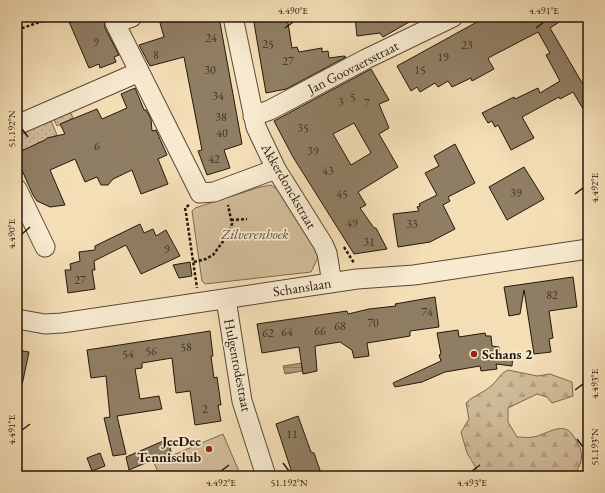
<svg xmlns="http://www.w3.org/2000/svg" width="605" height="493" viewBox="0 0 605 493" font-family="'EB Garamond',serif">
  <defs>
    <pattern id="grass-dots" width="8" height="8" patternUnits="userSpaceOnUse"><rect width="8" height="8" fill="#d1bc99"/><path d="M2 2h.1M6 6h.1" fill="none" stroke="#b3a182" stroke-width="1.8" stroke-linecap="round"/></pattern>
    <pattern id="forest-firs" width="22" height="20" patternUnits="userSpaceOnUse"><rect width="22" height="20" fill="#d1bc99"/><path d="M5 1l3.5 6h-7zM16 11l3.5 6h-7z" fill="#b3a182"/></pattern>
    <pattern id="water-rules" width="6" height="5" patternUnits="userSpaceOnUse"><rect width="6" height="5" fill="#ad9a7c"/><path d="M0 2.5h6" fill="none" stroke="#8d7d64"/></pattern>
  </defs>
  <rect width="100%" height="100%" fill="#f4deb6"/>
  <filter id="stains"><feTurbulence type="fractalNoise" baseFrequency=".005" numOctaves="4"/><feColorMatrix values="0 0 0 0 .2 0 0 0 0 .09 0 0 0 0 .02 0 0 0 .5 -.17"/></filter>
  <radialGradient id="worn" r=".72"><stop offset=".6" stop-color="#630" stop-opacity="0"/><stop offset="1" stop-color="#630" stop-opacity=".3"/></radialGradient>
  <path fill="url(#grass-dots)" stroke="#7a6a52" d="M 69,109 L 73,118 L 57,126 L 52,115 Z
    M 49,116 L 57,135 L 17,153 C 17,126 28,127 49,116 Z"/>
  <path fill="url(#forest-firs)" stroke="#7a6a52" d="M 508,370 L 537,376 L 550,374 L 572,382 L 573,396 L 552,403 L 547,397 L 537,394 L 508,408 L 508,422 L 517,437 C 522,437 528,438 533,437 C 547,435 564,419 574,437 C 577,442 580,446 581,451 C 583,461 579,469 572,476 L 493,476 L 477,473 L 475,466 L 467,453 L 461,432 L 469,419 L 466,403 C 474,395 484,393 492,385 C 499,379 499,374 508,370 Z"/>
  <path fill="#d1bc99" stroke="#7a6a52" d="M 271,185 L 281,192 L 321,251 L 311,272 L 205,284 L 202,281 L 192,211 L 195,208 L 260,187 Z
    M 223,434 L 241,476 L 160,476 L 154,463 Z"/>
  <path fill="url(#water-rules)" stroke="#76664f" d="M 302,363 L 303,371 L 285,374 L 283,366 Z"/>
  <path fill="#907e64" stroke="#24170b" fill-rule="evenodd" d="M 67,17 L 104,17 L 105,28 L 119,55 L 114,57 L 116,62 L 100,68 L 99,64 L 89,68 Z
    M 164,17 L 219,17 L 242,144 L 224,150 L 230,168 L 207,175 L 198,151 L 202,150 L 184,57 L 150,66 L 139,45 L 164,37 L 160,23 L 165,21 Z
    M 253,17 L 287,17 L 292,48 L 297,47 L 299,52 L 322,48 L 322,52 L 328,51 L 329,58 L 344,56 L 346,57 L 286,89 L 266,93 Z
    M 355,17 L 418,17 L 383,37 L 380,33 L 357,36 Z
    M 486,17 L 567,17 L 550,28 L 588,93 L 588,117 L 573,92 L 560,99 L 559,97 L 522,117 L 534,138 L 511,150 L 498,125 L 495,127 L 492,121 L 488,123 L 482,113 L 514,97 L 515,99 L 538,88 L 540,93 L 560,81 L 546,55 L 550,53 L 538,32 L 490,57 L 488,59 L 494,69 L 472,81 L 471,78 L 452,87 L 448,81 L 438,87 L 435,83 L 420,92 L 417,87 L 411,91 L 397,66 Z
    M 371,69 L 389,100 L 379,104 L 389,128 L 379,134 L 398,167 L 358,192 L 366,205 L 360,208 L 374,228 L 376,228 L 387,249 L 354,254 L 293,157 L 274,121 ZM 354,123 L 371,153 L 351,165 L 333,134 Z
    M 135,88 L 144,110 L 146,110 L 151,119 L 152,131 L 156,130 L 167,155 L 158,159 L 168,184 L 141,194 L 132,170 L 113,179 L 108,185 L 101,185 L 97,177 L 85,182 L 75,159 L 50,170 L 65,205 L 50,207 L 37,201 L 33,195 L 17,159 L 17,153 L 45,140 L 47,138 L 65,134 L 60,124 L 97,109 L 102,119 L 127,108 L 121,94 Z
    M 455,144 L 475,183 L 448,197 L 450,201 L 443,205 L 455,229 L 430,242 L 398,247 L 393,214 L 419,211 L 417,207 L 420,206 L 419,204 L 437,195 L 425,173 L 439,166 L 434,156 Z
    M 524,167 L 544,199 L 507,220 L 489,187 Z
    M 140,224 L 144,233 L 153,229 L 156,236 L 166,230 L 180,256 L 141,274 L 126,245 L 94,261 L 95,270 L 92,270 L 95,289 L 68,293 L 65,270 L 71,270 L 70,264 L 80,261 L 79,252 L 95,250 L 95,246 Z
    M 190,262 L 192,276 L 179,278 L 173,265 Z
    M 573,277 L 577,307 L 549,311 L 553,338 L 549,339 L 551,352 L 534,354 L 524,290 L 520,314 L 509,316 L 504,287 Z
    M 435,297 L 439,327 L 410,331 L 410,336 L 367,343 L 369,356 L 354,358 L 352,350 L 340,342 L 315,346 L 317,371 L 303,374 L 299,347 L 262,353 L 257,324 L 347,311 L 348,314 L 369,309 L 396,306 L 395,304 Z
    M 458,330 L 459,337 L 485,333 L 486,336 L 491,336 L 492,346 L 499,347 L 499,353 L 513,355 L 512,366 L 496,364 L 497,369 L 481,371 L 480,366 L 445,372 L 422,382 L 395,387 L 393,383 L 441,361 L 439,355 L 441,354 L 437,333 Z
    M 210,331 L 213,356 L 211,356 L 214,378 L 217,377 L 221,405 L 218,405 L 221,421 L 195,425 L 190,391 L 176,393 L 172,358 L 142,363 L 142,368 L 135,369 L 140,399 L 159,396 L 162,409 L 117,416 L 126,454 L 113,456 L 104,418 L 110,417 L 106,376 L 91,378 L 87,350 Z
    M 17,350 L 29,352 L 22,385 L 17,385 Z
    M 298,416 L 311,452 L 314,453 L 322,476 L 293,476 L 276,424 Z
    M 168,439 L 171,452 L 129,470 L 126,457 Z
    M 100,453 L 105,466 L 92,471 L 87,458 Z"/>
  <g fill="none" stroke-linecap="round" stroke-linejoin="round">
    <g stroke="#584936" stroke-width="21">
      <path id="minor" d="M 132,17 L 115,23 L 200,193 L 214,192 L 276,169
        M 233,17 L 256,127 L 276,169 L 323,244 L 327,253 L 332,283
        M 253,116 L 270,110 L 366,59 L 453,17
        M 17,125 L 139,72
        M 17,189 L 45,247
        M 226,299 L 242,401 L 266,476
        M 17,319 L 45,324 L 62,323 L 357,279 L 414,275 L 588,249"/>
    </g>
    <path stroke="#24170b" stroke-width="2.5" stroke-dasharray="3 2" stroke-linecap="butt" d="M 17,30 L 54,17
      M 189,205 L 185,208 L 186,213 L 197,288
      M 231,220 L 247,219
      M 344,247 L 354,263
      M 194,262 L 206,259 L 213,255 L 227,236 L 232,224 L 228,205"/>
    <use href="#minor" stroke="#f8ead0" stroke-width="19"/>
  </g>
  <path fill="none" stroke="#24170b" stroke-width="1.5" d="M 285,28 L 293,22M 536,28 L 544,22M 22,129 L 28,137M 575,194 L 583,188M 22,234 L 30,227M 575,390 L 583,384M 22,430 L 30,424M 577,439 L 583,447M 283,463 L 289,471M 221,471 L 229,465M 472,471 L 480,465"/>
  <g fill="#8f2418" stroke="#f8ead0" stroke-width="1.5">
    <circle cx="474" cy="354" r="4"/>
    <circle cx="209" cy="449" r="4"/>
  </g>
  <g text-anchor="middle" stroke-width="3.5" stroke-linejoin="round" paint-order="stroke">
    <g font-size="12" fill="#3f3121">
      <text x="211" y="42">24</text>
      <text x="96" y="46">9</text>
      <text x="268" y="48">25</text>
      <text x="467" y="49">23</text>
      <text x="156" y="59">8</text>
      <text x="443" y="61">19</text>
      <text x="288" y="65">27</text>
      <text x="210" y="74">30</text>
      <text x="420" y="74">15</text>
      <text x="218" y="100">34</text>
      <text x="353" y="101">5</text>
      <text x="341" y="106">3</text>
      <text x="367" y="107">7</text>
      <text x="221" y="121">38</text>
      <text x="303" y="132">35</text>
      <text x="222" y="137">40</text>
      <text x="97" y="150">6</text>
      <text x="313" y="155">39</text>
      <text x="214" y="163">42</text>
      <text x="328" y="175">43</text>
      <text x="516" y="197">39</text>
      <text x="342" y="198">45</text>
      <text x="352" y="227">49</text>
      <text x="412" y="228">33</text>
      <text x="369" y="246">31</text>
      <text x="167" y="253">9</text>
      <text x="80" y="284">27</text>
      <text x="552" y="299">82</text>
      <text x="427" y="316">74</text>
      <text x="373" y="327">70</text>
      <text x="340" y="330">68</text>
      <text x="320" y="335">66</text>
      <text x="287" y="336">64</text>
      <text x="268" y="337">62</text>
      <text x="186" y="351">58</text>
      <text x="151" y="355">56</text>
      <text x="128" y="358">54</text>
      <text x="205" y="413">2</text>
      <text x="292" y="438">11</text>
    </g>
    <g font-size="14" fill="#24170b" stroke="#f8ead0">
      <text transform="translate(353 67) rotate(-27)" y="5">Jan Goovaersstraat</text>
      <text transform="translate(289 186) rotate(60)" y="5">Akkerdonckstraat</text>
      <text transform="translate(302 287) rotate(-9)" y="5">Schanslaan</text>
      <text transform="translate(238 365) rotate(79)" y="5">Hulgenrodestraat</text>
    </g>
    <g font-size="14" font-style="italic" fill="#584936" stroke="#f8ead0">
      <text x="255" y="239">Zilverenhoek</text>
    </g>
    <g font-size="14" font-weight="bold" fill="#24170b" stroke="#f8ead0" text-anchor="start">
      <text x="482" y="359">Schans 2</text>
      <text x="201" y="446" text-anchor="end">JeeDee<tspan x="201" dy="16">Tennisclub</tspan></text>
    </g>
  </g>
  <rect width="605" height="493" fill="none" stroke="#f4deb6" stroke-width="44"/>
  <rect x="22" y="22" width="561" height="449" fill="none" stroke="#24170b" stroke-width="1.5"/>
  <g font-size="10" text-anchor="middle" fill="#24170b">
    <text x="293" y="14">4.490°E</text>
    <text x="544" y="14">4.491°E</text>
    <text transform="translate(11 129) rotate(-90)" y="4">51.192°N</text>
    <text transform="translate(594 188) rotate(-90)" y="4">4.492°E</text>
    <text transform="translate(11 234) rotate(-90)" y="4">4.490°E</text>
    <text transform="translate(594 384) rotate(-90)" y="4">4.493°E</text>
    <text transform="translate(11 430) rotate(-90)" y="4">4.491°E</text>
    <text transform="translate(594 447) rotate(-90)" y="4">51.193°N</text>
    <text x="221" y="486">4.492°E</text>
    <text x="289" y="486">51.192°N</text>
    <text x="472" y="486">4.493°E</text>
  </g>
  <rect width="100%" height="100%" filter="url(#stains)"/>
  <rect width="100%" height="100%" fill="url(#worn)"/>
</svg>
